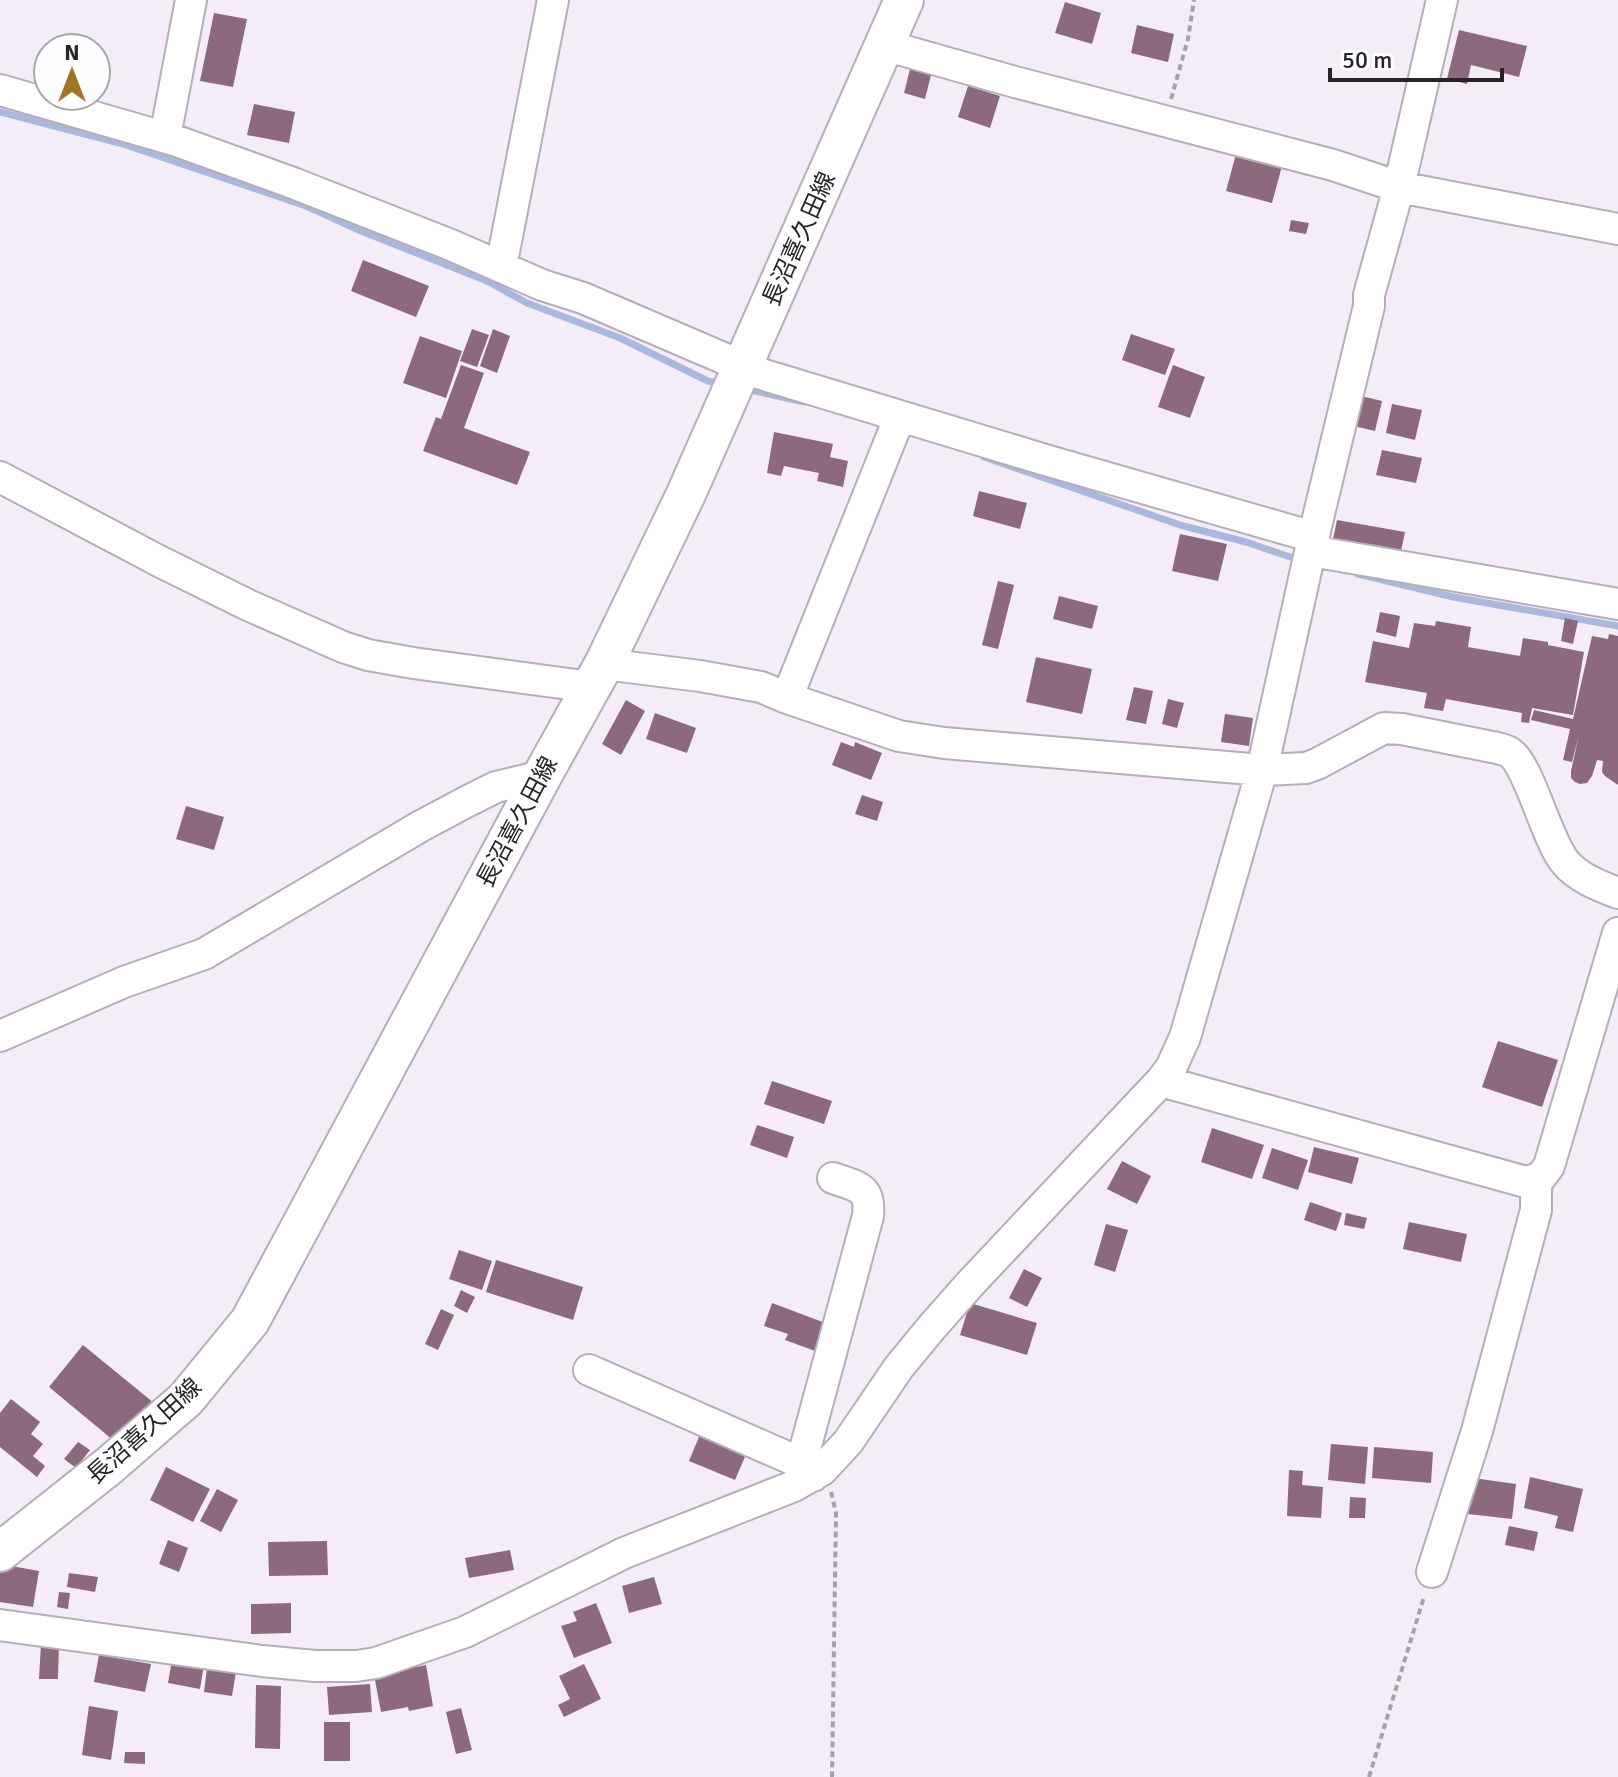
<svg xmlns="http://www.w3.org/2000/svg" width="1618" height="1777" viewBox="0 0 1618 1777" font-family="Signika,'Noto Sans JP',sans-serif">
  <rect width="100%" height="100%" fill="#f4edf7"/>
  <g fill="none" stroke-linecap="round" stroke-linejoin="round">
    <path stroke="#aab8dd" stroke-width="7" d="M 0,112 L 123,144 L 306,206 L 361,231 L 487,281 L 527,303 L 620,338 L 708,381 L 722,384
      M 746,389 L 804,402
      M 984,457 L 1180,525 L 1246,542 L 1299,560
      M 1358,574 L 1453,597 L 1618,626"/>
  </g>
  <path fill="#8c697f" d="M 1065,2 L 1101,13 L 1092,44 L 1055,33 Z
    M 214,13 L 247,19 L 233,87 L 200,81 Z
    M 1137,25 L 1174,34 L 1168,62 L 1131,53 Z
    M 1459,30 L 1527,46 L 1519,77 L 1471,65 L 1467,84 L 1447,79 Z
    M 910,69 L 931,75 L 925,99 L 904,93 Z
    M 968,86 L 1000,96 L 990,128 L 958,117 Z
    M 254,104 L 295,112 L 289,143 L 247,135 Z
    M 1236,154 L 1282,166 L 1272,203 L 1226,191 Z
    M 1291,220 L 1309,223 L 1306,234 L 1289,231 Z
    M 363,260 L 429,286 L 416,317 L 351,291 Z
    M 472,329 L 489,335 L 477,367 L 460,361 Z
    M 493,329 L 510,336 L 497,373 L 480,366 Z
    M 1131,334 L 1175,349 L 1165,375 L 1122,360 Z
    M 420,336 L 462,351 L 446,398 L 403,383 Z
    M 461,365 L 484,373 L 464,428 L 530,452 L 517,485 L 423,451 L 436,417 L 441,419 Z
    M 1173,365 L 1205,377 L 1190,418 L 1158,407 Z
    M 1361,396 L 1382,401 L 1375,431 L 1354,426 Z
    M 1392,404 L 1422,410 L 1415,440 L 1386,433 Z
    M 774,432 L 833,444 L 830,457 L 848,461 L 843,487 L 817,481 L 819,473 L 784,466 L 781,476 L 767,473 Z
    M 1382,450 L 1422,458 L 1416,483 L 1376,475 Z
    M 979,491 L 1027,503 L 1020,529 L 973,516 Z
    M 1337,520 L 1405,532 L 1399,561 L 1331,549 Z
    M 1180,534 L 1227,544 L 1218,581 L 1172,571 Z
    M 998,581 L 1014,585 L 998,649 L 982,645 Z
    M 1059,596 L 1098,606 L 1092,629 L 1053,619 Z
    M 1380,612 L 1400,616 L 1396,637 L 1376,632 Z
    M 1565,618 L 1578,621 L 1573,644 L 1561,641 Z
    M 1436,621 L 1471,627 L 1468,647 L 1520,656 L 1523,638 L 1548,642 L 1548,645 L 1584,652 L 1573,715 L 1532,708 L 1529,723 L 1521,722 L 1522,713 L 1446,699 L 1443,711 L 1424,708 L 1427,693 L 1365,682 L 1373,641 L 1409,648 L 1414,623 L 1435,626 Z
    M 1609,634 L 1618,636 L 1618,785 L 1605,776 L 1602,772 L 1603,761 L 1597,760 L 1592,776 L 1587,783 L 1580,784 L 1575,782 L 1571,778 L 1571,771 L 1579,735 L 1572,762 L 1563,760 L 1570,729 L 1531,720 L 1534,710 L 1573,719 L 1592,636 L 1608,639 Z
    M 1036,657 L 1092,669 L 1082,714 L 1026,702 Z
    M 1134,687 L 1153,691 L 1146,724 L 1126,720 Z
    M 1168,699 L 1184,703 L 1177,728 L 1162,724 Z
    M 626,700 L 645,711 L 621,755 L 602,744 Z
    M 655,713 L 696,728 L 687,753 L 646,739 Z
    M 1225,714 L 1253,718 L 1249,746 L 1221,742 Z
    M 841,742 L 854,747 L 855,742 L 882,753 L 871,780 L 832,765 Z
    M 862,795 L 883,802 L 877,821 L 855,814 Z
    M 186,806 L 224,817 L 214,850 L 176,839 Z
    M 1498,1041 L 1558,1060 L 1542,1107 L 1482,1087 Z
    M 772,1081 L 832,1101 L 824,1124 L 764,1104 Z
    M 757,1125 L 794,1137 L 787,1158 L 750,1145 Z
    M 1212,1128 L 1264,1145 L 1252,1179 L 1201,1162 Z
    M 1314,1147 L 1359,1158 L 1352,1184 L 1308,1172 Z
    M 1272,1148 L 1308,1160 L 1298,1190 L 1262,1178 Z
    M 1122,1161 L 1151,1176 L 1137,1204 L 1107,1189 Z
    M 1310,1202 L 1342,1213 L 1336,1231 L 1304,1220 Z
    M 1346,1213 L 1367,1218 L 1364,1229 L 1344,1225 Z
    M 1409,1222 L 1467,1234 L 1461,1262 L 1403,1249 Z
    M 1106,1224 L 1128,1230 L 1115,1272 L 1094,1265 Z
    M 459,1250 L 492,1261 L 482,1290 L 449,1279 Z
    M 496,1260 L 583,1287 L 573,1320 L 486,1292 Z
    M 1024,1269 L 1042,1278 L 1027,1307 L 1009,1298 Z
    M 461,1290 L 475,1297 L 467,1313 L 454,1306 Z
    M 772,1303 L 828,1324 L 818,1352 L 785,1340 L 788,1334 L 764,1326 Z
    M 970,1303 L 1037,1323 L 1027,1355 L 960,1335 Z
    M 441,1309 L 454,1315 L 438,1350 L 425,1344 Z
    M 83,1345 L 154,1403 L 119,1445 L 49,1387 Z
    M 11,1399 L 40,1422 L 31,1434 L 43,1444 L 33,1456 L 45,1466 L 37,1477 L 0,1447 L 0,1413 Z
    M 701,1432 L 747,1452 L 735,1480 L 689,1461 Z
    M 78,1442 L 90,1450 L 76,1468 L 64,1459 Z
    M 1331,1444 L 1368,1447 L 1365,1484 L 1328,1480 Z
    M 1374,1447 L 1433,1452 L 1431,1483 L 1372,1478 Z
    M 166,1467 L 210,1489 L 193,1522 L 150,1500 Z
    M 1289,1470 L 1303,1471 L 1302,1485 L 1323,1487 L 1321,1518 L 1287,1516 Z
    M 1530,1477 L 1583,1489 L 1573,1532 L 1555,1528 L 1558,1516 L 1524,1508 Z
    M 1473,1478 L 1516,1484 L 1512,1519 L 1468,1514 Z
    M 217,1489 L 238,1500 L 221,1532 L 200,1521 Z
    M 1350,1497 L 1366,1498 L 1365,1518 L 1349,1518 Z
    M 1509,1526 L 1538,1532 L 1534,1551 L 1505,1545 Z
    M 168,1540 L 188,1548 L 179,1572 L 159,1564 Z
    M 327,1541 L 328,1575 L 269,1576 L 268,1542 Z
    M 510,1550 L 514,1570 L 469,1578 L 465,1558 Z
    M 0,1564 L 39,1571 L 33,1607 L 0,1602 Z
    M 69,1573 L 98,1577 L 95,1592 L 67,1587 Z
    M 654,1577 L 662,1604 L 629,1613 L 622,1586 Z
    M 59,1592 L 70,1593 L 68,1609 L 57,1607 Z
    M 291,1603 L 291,1633 L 251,1634 L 251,1604 Z
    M 596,1603 L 612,1643 L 574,1658 L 561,1626 L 577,1621 L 573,1612 Z
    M 41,1644 L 59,1645 L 58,1679 L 39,1679 Z
    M 99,1655 L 151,1664 L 145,1692 L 94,1682 Z
    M 172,1660 L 204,1665 L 200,1689 L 168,1683 Z
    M 584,1664 L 601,1699 L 564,1717 L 558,1705 L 570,1699 L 559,1676 Z
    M 426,1665 L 433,1706 L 409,1711 L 408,1707 L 381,1712 L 374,1675 Z
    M 207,1668 L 236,1672 L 232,1696 L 204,1692 Z
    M 370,1684 L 372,1712 L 329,1715 L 327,1687 Z
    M 256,1685 L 281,1686 L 280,1749 L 255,1748 Z
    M 89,1706 L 118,1711 L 111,1760 L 82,1755 Z
    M 461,1708 L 472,1750 L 456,1754 L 446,1712 Z
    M 324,1722 L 350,1722 L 350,1761 L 324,1761 Z
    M 125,1752 L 145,1752 L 145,1764 L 124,1763 Z"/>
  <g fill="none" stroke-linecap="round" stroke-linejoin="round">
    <g stroke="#b5aeb8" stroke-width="34">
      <path id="minor" d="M 884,45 L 1015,82 L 1333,165 L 1399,187 L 1618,229
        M 0,90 L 174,140 L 293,183 L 451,245 L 542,285 L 583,298 L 758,373 L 1042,459 L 1303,534 L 1323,553 L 1618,604
        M 165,137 L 191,0
        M 501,267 L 553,0
        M 0,477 L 159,561 L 248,605 L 343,647 L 368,655 L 413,663 L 591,687
        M 604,664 L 700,676 L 761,687 L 787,698 L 899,736 L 944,743 L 1262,770 L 1306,768 L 1317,764 L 1384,728 L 1402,729 L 1497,748 C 1498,748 1508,751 1509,752 C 1529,764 1546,839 1565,862 C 1578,878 1600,886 1618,893
        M 787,698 L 900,416
        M 0,1036 L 124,982 L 204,954 L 421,826 L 466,802 L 496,787 L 542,776
        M 1161,1081 L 1526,1182 L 1540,1178 L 1549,1166 L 1618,933
        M 589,1370 L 794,1460 L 805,1467 L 813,1476
        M 801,1464 L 868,1216 C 871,1186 857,1187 833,1178
        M 1432,1572 L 1477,1431 L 1536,1210 L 1536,1179
        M 0,1625 L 262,1661 L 315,1666 L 356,1666 L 376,1663 L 465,1632 L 624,1553 L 794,1486 L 822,1470 L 848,1442 L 899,1367 L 932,1327 L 970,1284 L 1161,1081 L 1171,1068 L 1185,1037 L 1262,770 L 1312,543 L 1369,306 L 1369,295 L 1399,187 L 1442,0"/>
    </g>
    <g stroke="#b5aeb8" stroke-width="42">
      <path id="major" d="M 0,1552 L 110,1465 L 186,1399 L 250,1321 L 542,776 L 604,664 L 686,494 L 904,0"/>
    </g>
    <path stroke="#a6a0a8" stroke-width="4" stroke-dasharray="6 4" stroke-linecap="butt" d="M 1171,99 L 1188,39 L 1194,0
      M 831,1492 L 836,1513 L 832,1777
      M 1369,1777 L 1424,1597"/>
    <use href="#minor" stroke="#fff" stroke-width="30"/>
    <use href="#major" stroke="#fff" stroke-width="38"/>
  </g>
  <g text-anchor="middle" stroke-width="6" stroke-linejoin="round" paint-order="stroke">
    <g font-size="24" fill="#272428" stroke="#fefdff">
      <text transform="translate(799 239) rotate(-66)" y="8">長沼喜久田線</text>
      <text transform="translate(517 822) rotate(-62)" y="8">長沼喜久田線</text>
      <text transform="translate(144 1431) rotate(-42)" y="8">長沼喜久田線</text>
    </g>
  </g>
  <g transform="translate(72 72)"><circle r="38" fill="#fefdff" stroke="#a8a6a9" stroke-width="2"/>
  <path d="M0-6L14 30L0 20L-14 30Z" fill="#a27426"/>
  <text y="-12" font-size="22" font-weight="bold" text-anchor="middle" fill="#272428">N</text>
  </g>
  <path d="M1330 68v12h172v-12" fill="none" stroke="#272428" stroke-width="4"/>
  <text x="1342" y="68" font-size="24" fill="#272428" stroke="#fefdff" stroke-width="6" paint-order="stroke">50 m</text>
</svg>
